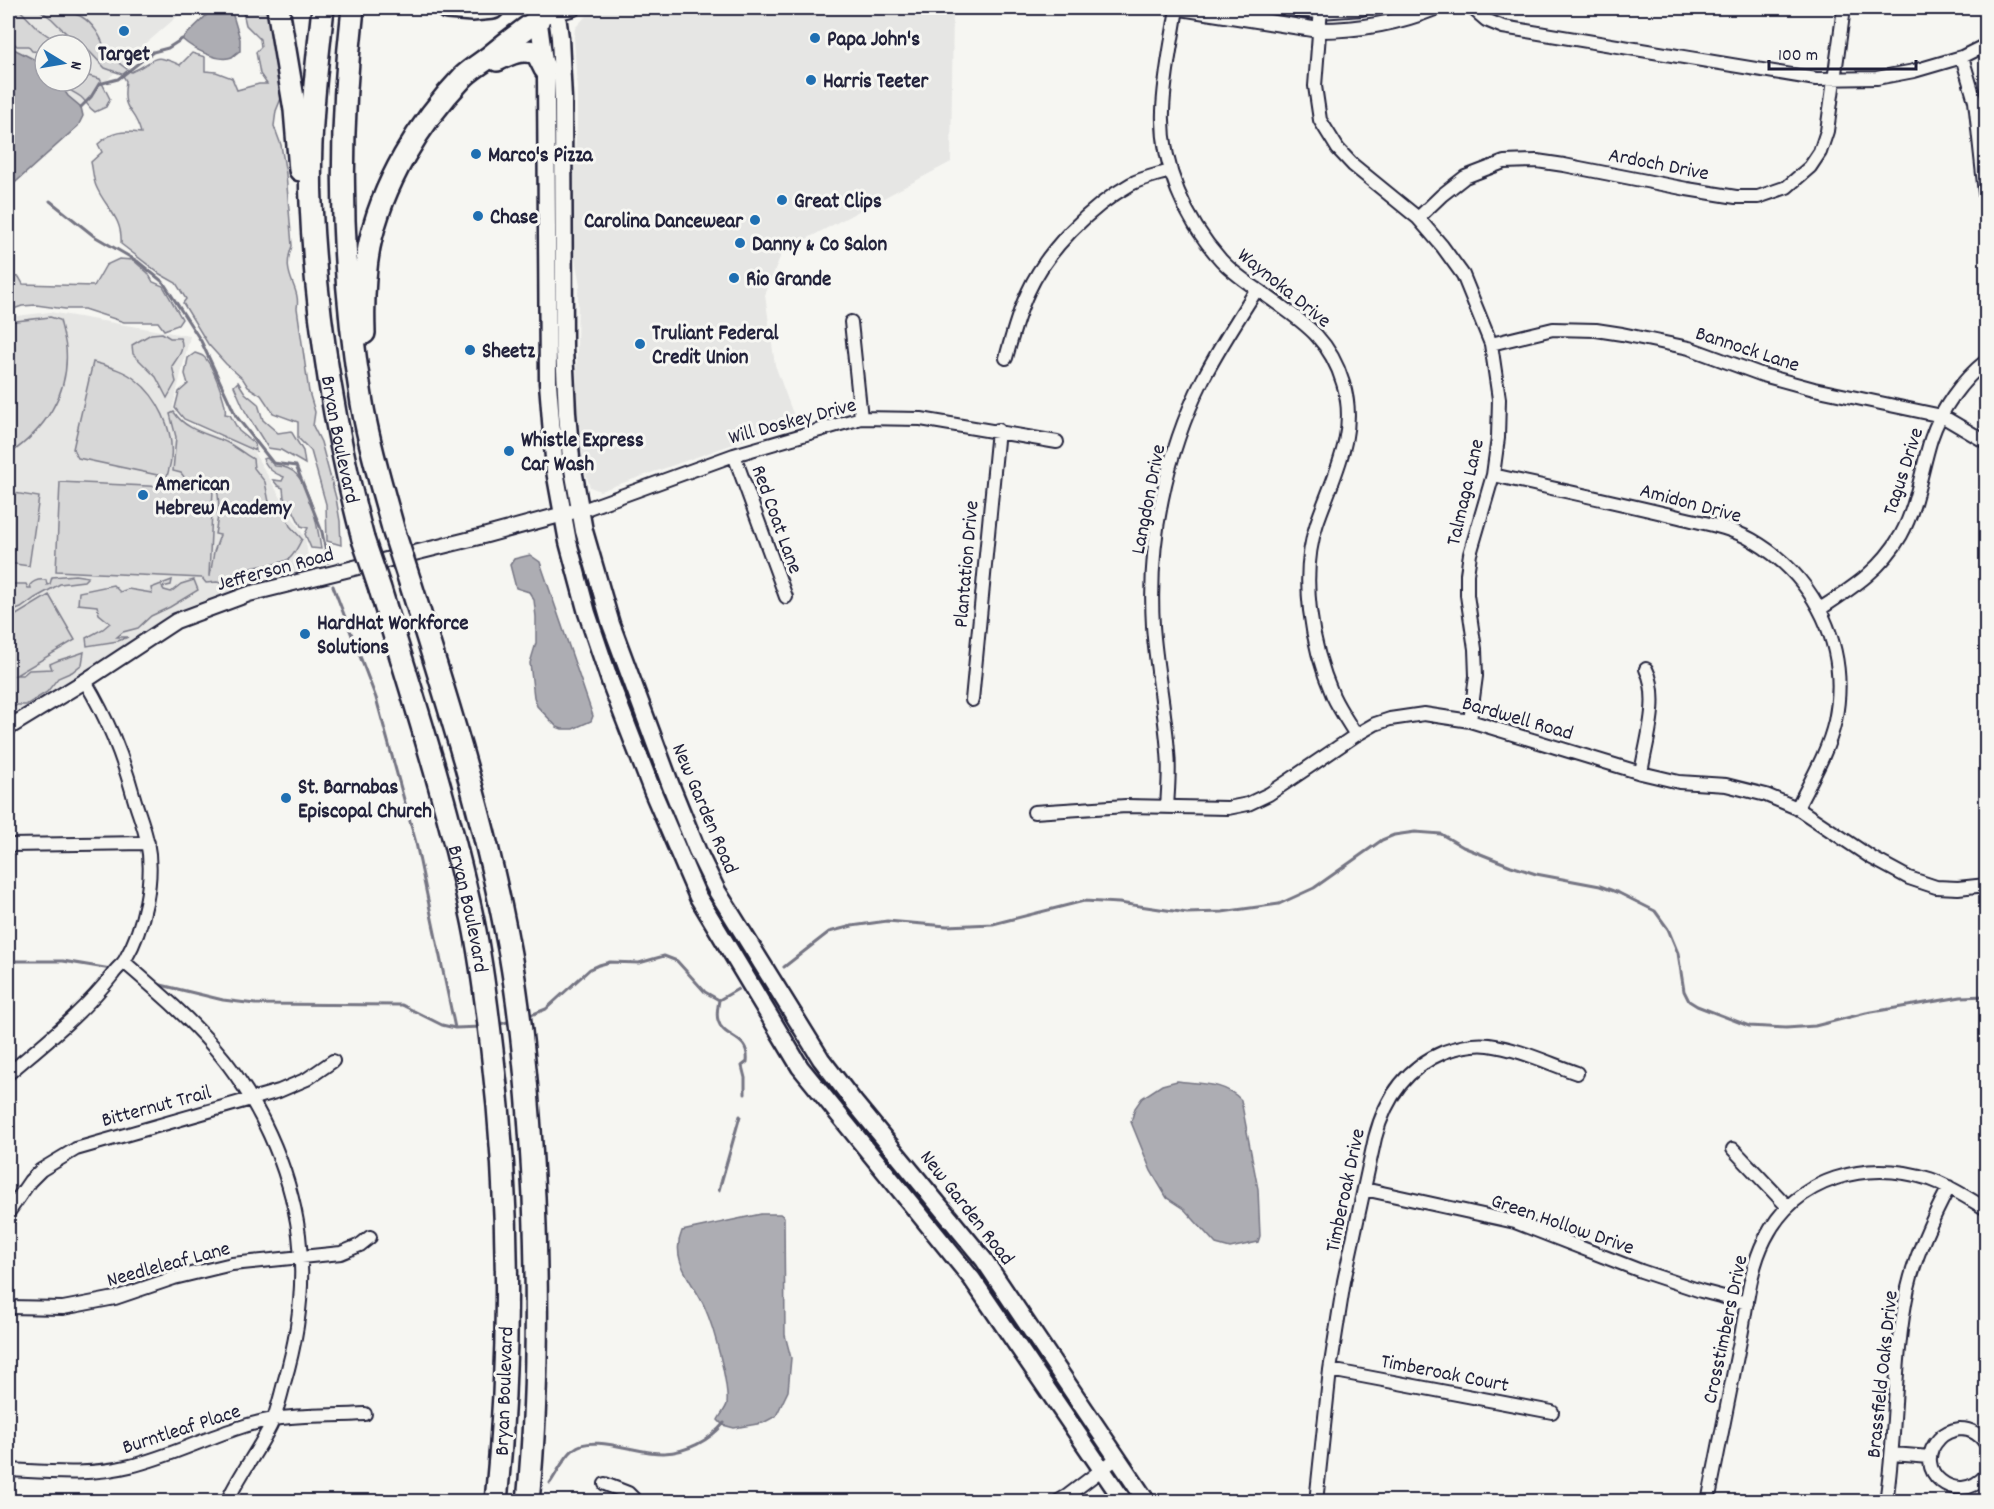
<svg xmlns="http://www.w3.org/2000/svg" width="1994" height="1509" viewBox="0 0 1994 1509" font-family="Dekko,sans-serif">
  <rect width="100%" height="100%" fill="#f6f6f2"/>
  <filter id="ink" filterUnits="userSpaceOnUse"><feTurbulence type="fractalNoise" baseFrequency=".0167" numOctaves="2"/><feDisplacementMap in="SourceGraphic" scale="12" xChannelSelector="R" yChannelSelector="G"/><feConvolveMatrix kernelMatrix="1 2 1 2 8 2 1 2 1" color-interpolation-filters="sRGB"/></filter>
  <g filter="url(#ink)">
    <path fill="#e6e6e4" d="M 8,8 L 187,8 L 127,60 L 81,107 L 68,96 L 58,81 L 81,81 L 81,45 L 45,45 L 45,65 L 8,46 Z
      M 616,8 L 953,8 L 951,162 L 782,252 L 765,295 L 775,365 L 796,422 L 600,491 L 590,487 L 583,464 L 576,411 L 578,292 L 580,286 L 573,247 L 572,185 L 577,126 L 577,89 L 574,37 L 575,28 L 586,16 Z
      M 50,312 L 190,336 L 173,407 L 176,415 L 182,421 L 253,451 L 305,538 L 312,578 L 176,621 L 8,728 L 8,317 Z"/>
    <path fill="#d7d7d7" stroke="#7c7c89" stroke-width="1.5" d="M 8,8 L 18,8 L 38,29 L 62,45 L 45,45 L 45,57 L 40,52 L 32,51 L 28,46 L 17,46 L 8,38 Z
      M 37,8 L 65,8 C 70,13 76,14 82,17 C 92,23 102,37 104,48 L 119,58 L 119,63 L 131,72 C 157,62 149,51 180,65 L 192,53 L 205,57 L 205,71 L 216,72 L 232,78 L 237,90 L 259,84 L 267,84 L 260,74 L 256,52 L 261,47 L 260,39 L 246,25 L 242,8 L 269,8 L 284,91 L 276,111 L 274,126 L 281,145 L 286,174 L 292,246 C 280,277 301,285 297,308 L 309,392 L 315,412 L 313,426 L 321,442 L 336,498 L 340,521 L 341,545 L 327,541 L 326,504 L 311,451 L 298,438 L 298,422 L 273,413 L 261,395 L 248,387 L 243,379 L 226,364 L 208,344 L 183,303 L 186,299 L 176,283 L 160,274 L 121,244 C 123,217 105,208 96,186 C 93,179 93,170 91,162 L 102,152 L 98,144 C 112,131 123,131 141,133 C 134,106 121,114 126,81 L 122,74 L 105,68 L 90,52 L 81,45 L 78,45 L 52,19 Z
      M 81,74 L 100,79 L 110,99 L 106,107 L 95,112 C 88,108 87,102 81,97 C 72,90 68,92 62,81 L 81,81 Z
      M 119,259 L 133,260 L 148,273 L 153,282 L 163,286 L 182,319 L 178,325 L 164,330 L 158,322 L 124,322 L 84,309 L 65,309 L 36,305 L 22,306 L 8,311 L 8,276 L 19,277 L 23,284 L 94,286 L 106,265 Z
      M 50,317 L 60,320 C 62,329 65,339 66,348 C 70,394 44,431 8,455 L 8,322 Z
      M 162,333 L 170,338 L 180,338 C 186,348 178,357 172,366 L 176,382 L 167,398 L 156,377 L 133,354 L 132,345 L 151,334 Z
      M 195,353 C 198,354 202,355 204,357 C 212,364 228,405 225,414 L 230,415 L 239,431 L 255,444 L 256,451 L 184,419 L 175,408 L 179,392 L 188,384 L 185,374 L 188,358 Z
      M 93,362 C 107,366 124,370 136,380 C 158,397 174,430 171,458 C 171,464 168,471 167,477 L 78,458 L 73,449 Z
      M 238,382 L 245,393 L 258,404 L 263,420 L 278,433 L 291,431 L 303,451 L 305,464 L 281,450 L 268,448 L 245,411 L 234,386 Z
      M 174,412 C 186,431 209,434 228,443 C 237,448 245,454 253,459 L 254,468 L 265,482 L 269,502 L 281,505 L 290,526 L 302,539 C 298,546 295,554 289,559 C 270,571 245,558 232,586 L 217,582 L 206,583 L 202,578 L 56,571 L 60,482 L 213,489 L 209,576 L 210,576 L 214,552 L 220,535 L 215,534 C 218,518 221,501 216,486 L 195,477 L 188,482 L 181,473 L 173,471 L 176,437 L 170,414 Z
      M 267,458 L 275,466 C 283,466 291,468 297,475 C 311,491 318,528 321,549 L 311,548 L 305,534 L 308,528 L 301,526 L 290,504 L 284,498 L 283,488 L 278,486 L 273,480 L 282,481 L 284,477 C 273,473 268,469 263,459 Z
      M 8,492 L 39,497 L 29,566 L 8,563 Z
      M 75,575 L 88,577 L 84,581 L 60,584 L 35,598 L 21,608 L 8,613 L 8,584 L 26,584 L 28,588 L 31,588 L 30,585 C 34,580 40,579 46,580 L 47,585 L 50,584 L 52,577 Z
      M 172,580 L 171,585 L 162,587 L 164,590 L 171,592 L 181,584 L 194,580 L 198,590 L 170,607 L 151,616 L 138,628 L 123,632 L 117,637 L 128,637 L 118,641 L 87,646 L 86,638 L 103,629 L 110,623 L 99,614 L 97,606 L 78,604 L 79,592 L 113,585 L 120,592 L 128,589 L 152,593 L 151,588 Z
      M 49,595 L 75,640 L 16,675 L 23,675 L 29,670 L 52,669 L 50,664 C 61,658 72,657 84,652 L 82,664 L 72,672 L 58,678 L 47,692 L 26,705 L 17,705 L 10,709 L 17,713 L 8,718 L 8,620 Z"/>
    <path fill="#adadb3" stroke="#757583" stroke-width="1.5" d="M 224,8 L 232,12 L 240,39 L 240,51 C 239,51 233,56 232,57 C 218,63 192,48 182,39 L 212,10 Z
      M 8,46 L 45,65 L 45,81 L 58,81 L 68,96 L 81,107 L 83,116 L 78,126 L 8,189 Z
      M 530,555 L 540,562 L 593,716 L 591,721 L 573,729 L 562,729 L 557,727 L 537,706 L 534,697 L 530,663 L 536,643 L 536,617 L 534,600 L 529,592 L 516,588 L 510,565 L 514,559 Z
      M 1177,1081 C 1200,1084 1225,1082 1241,1100 L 1258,1189 L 1260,1236 L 1258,1242 L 1230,1248 L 1216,1244 L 1184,1209 L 1167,1198 L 1151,1171 L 1131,1122 L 1135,1108 L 1142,1098 L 1162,1085 Z
      M 761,1214 L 780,1214 L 784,1217 L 785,1335 L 791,1358 L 788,1391 L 776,1416 L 763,1423 L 734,1428 L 723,1425 L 718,1420 C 720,1415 726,1409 727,1404 C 729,1384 714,1328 705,1308 C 694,1282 669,1262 682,1231 Z"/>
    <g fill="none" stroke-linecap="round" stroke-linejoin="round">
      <path stroke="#757583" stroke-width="3" d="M 81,107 L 91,97 L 99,84 L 118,79 L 153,52 L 168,48 L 182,39
        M 50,201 L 94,236 L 137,261 L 163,282 L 201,341 L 236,416 L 273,463 L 296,466 L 322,532 L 328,562
        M 333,586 L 376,698 L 416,843 L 455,1028
        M 8,961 L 63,961 L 111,969
        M 784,967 L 829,932 L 852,926 L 887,921 L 947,926 L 993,924 L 1084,901 L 1119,903 L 1187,913 L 1222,912 L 1279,904 L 1314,888 L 1382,840 L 1394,835 L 1415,832 L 1441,834 L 1463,847 L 1511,866 L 1536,874 L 1600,886 L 1619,893 L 1655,911 L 1668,929 L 1678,953 L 1684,991 L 1689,1001 L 1697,1006 L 1749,1026 L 1786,1028 L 1815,1026 L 1866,1013 L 1961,997 L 1986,996
        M 157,984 L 223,1000 L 255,1004 L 402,1005 L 442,1025 L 455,1028 L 482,1027
        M 719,1000 C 718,1007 716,1014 718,1020 C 723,1040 750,1034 747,1062 L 742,1066 L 745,1078 L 745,1094
        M 719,1000 L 738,989
        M 526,1017 L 546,1009 L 590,969 L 599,965 L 610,962 L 639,963 L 664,956 L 677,961 L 705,992 L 719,1000
        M 497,1025 L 511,1021
        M 719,1190 L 740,1116
        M 550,1483 C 557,1473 564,1457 574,1449 C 592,1433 641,1455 664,1453 C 687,1452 709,1441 724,1423"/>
      <g stroke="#22223b" stroke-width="16">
        <path id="minor" d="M 1177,8 C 1172,42 1164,77 1163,111 C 1161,165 1185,220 1221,260 C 1233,273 1249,284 1264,294 C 1301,321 1329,336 1343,383 C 1359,433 1333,476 1317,523 C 1299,576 1311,645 1333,696 C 1339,709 1348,722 1356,735
          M 1321,8 L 1315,86 L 1320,120 L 1338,149 L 1353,165 L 1418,218 L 1442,246 L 1463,275 L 1491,344 L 1499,399 L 1498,438 L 1493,475 L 1470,554 L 1467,574 L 1467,595 L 1475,649 L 1476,676 L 1470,721
          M 1472,8 L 1486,20 L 1503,27 L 1816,79 L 1877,78 L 1914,71 L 1962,57 L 1986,45
          M 1962,57 L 1975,101 L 1986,203
          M 1418,218 L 1442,195 L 1465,177 L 1504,162 L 1537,161 L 1564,165 L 1687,189 L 1736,197 L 1758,197 L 1787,187 L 1810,167 L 1820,152 L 1827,131 L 1844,8
          M 851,322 L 861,418
          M 1491,344 L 1553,329 L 1596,330 L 1622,334 L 1689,348 L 1763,375 L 1814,389 L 1942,416 L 1986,442
          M 1006,358 C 1012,336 1018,313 1028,292 C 1047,250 1090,207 1131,184 C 1142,178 1157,175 1170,171
          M 734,455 L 786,597
          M 1493,475 C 1555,489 1617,502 1679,517 C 1703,523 1730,527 1752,540 C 1816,577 1850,648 1835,721 C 1828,752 1811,780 1797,808
          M 580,511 L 734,455 L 861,418 L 921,419 L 1057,442
          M 1820,609 C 1852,588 1881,570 1901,535 C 1917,506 1921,471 1931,439 C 1941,409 1962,380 1986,361
          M 972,700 L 998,430
          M 1641,773 C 1646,742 1661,698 1646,669
          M 1167,807 C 1168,789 1170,770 1168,752 C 1165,710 1156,668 1153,626 C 1148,541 1165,455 1203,379 C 1219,348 1238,319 1257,289
          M 1034,812 L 1126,806 L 1228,808 L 1248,804 L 1269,794 L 1356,735 L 1375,724 L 1390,719 L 1424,714 L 1470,721 L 1641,773 L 1679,782 L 1726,785 L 1766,795 L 1797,808 L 1872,858 L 1909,878 L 1936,887 L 1958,888 L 1986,885
          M 8,845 L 148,843
          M 124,962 C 155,989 186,1015 213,1046 C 258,1097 290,1167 299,1235 C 305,1284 298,1336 284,1383 C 281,1395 278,1407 274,1418 C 262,1447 240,1472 227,1502
          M 8,1074 C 44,1043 84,1012 113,974 C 116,969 122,965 125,960 C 144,927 155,879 147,841 C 144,826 138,812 134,798 C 122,754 108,720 85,681
          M 1733,1149 L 1787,1206
          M 1364,1189 L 1515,1222 L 1641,1271 L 1701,1291 L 1747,1303
          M 8,1213 L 30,1181 L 41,1170 L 76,1149 L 279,1091 L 307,1079 L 333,1061
          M 8,1307 L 63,1308 L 115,1298 L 174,1278 L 232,1264 L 341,1253 L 360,1245 L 370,1237
          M 1330,1370 L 1552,1412
          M 1986,1444 C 1981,1435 1971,1429 1960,1429 C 1952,1430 1944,1433 1939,1439 C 1910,1469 1957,1509 1986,1475
          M 1893,1454 L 1930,1457
          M 8,1470 C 49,1472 90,1476 130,1466 C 178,1455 225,1427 274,1419 C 301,1414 337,1416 365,1414
          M 605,1484 L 628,1493 L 637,1502
          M 1057,1502 L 1067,1496 L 1117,1458
          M 1316,1502 L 1330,1370 L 1344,1281 L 1375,1138 C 1385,1099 1405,1068 1444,1052 C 1458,1047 1474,1043 1489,1045 C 1519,1049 1548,1063 1577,1073
          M 1708,1502 C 1719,1446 1730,1391 1741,1336 C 1747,1304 1750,1268 1765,1239 C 1796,1177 1867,1159 1930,1179 C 1950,1186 1968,1198 1986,1209
          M 1886,1502 C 1897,1431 1893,1358 1908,1288 C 1916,1253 1932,1219 1949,1187"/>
      </g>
      <g stroke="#22223b" stroke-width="18">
        <path id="tertiary" d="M 1181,8 L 1319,30 C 1360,30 1398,23 1435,8
          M 1282,8 L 1320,11 L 1362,8
          M 549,15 L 574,8
          M 8,728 L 85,681 L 176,621 L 249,594 L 483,536 L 571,512"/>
      </g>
      <g stroke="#22223b" stroke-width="21">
        <path id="secondary" d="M 537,8 L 546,77 L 548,383 L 555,471 L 568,542 L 587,613 L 611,684 L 652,790 L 698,897 L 800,1067 L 972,1279 L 1124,1502
          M 556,8 L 560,38 L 563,99 L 564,348 L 567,413 L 571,458 L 584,531 L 611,624 L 671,786 L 697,850 L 717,891 L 821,1059 L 854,1102 L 984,1260 L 1147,1502"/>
      </g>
      <g stroke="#22223b" stroke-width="26">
        <g id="motorway">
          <path d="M 278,8 L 295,110 L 300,170"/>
          <path id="s1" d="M 323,8 C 316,72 308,138 311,203 C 316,317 334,428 363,539"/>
          <path d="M 353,8 C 338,140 340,272 362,403 C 369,447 383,490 394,532"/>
          <path d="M 447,8 L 472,10 L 493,8"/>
          <path d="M 497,60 C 511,53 521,48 537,53 L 545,69"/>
          <path d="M 364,333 C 363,304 364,275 369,247 C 382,184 419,123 463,77 C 470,70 480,64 488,58 C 505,44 522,31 539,19"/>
          <path d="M 410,582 C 449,705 487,827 510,954 C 524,1034 530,1116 534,1197 C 538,1298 538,1400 528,1502"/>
          <path id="s2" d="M 380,589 C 414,699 449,808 473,921 C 482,964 487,1007 492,1050 C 510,1199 511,1352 496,1502"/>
        </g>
      </g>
      <use href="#minor" stroke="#f6f6f2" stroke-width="12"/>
      <use href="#tertiary" stroke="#f6f6f2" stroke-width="14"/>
      <use href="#secondary" stroke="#f6f6f2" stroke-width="16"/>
      <use href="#motorway" stroke="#f6f6f2" stroke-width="21"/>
      <g stroke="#22223b" stroke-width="26" stroke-linecap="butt">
        <path id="motorway-bridge" d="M 394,532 L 410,582
          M 363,539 L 380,589"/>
      </g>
      <use href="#motorway-bridge" stroke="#f6f6f2" stroke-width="21"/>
    </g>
  </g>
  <g fill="#1f6fb2" stroke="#f6f6f2" stroke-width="2">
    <circle cx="124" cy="31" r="6"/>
    <circle cx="815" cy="38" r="6"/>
    <circle cx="811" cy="80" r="6"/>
    <circle cx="476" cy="154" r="6"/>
    <circle cx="782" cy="200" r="6"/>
    <circle cx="478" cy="216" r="6"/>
    <circle cx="755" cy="220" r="6"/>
    <circle cx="740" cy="243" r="6"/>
    <circle cx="734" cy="278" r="6"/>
    <circle cx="640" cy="344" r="6"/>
    <circle cx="470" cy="350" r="6"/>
    <circle cx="509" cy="451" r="6"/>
    <circle cx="143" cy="495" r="6"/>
    <circle cx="305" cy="634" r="6"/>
    <circle cx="286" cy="798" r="6"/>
  </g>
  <g text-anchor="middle" stroke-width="6" stroke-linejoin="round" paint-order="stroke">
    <g font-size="21" font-weight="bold" fill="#22223b" stroke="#f6f6f2" text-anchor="start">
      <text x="827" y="45">Papa John's</text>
      <text x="124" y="60" text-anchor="middle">Target</text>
      <text x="823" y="87">Harris Teeter</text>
      <text x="488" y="161">Marco's Pizza</text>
      <text x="794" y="207">Great Clips</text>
      <text x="490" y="223">Chase</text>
      <text x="743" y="227" text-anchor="end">Carolina Dancewear</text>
      <text x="752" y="250">Danny &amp; Co Salon</text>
      <text x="746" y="285">Rio Grande</text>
      <text x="652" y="339">Truliant Federal<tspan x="652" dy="24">Credit Union</tspan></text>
      <text x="482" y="357">Sheetz</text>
      <text x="521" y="446">Whistle Express<tspan x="521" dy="24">Car Wash</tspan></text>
      <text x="155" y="490">American<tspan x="155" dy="24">Hebrew Academy</tspan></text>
      <text x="317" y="629">HardHat Workforce<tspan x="317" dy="24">Solutions</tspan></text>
      <text x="298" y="793">St. Barnabas<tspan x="298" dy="24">Episcopal Church</tspan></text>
    </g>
    <g font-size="21" fill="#22223b" stroke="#f6f6f2">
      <text transform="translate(1659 163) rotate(11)" y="7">Ardoch Drive</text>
      <text transform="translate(1285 287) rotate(39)" y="7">Waynoka Drive</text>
      <text transform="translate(1748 348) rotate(18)" y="7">Bannock Lane</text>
      <text transform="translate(792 420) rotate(-15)" y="7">Will Doskey Drive</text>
      <text dy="7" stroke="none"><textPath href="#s1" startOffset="434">Bryan Boulevard</textPath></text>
      <text transform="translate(1902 471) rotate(-72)" y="7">Tagus Drive</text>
      <text transform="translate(1464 492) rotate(-77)" y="7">Talmaga Lane</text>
      <text transform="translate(1147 499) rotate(-79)" y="7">Langdon Drive</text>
      <text transform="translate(1691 502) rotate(15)" y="7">Amidon Drive</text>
      <text transform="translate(778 519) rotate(70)" y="7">Red Coat Lane</text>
      <text transform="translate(965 564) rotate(-85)" y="7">Plantation Drive</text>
      <text transform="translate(275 568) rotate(-15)" y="7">Jefferson Road</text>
      <text transform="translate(1518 717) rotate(16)" y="7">Bardwell Road</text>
      <text transform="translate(706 808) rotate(67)" y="7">New Garden Road</text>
      <text dy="7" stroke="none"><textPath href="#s2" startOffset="332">Bryan Boulevard</textPath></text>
      <text transform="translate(156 1105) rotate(-15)" y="7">Bitternut Trail</text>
      <text transform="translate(1344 1190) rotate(-78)" y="7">Timberoak Drive</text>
      <text transform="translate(968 1207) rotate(52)" y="7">New Garden Road</text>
      <text transform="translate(1563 1223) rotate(19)" y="7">Green Hollow Drive</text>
      <text transform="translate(168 1263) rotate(-15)" y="7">Needleleaf Lane</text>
      <text transform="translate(1724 1329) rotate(-78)" y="7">Crosstimbers Drive</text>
      <text transform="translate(1445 1372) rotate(11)" y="7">Timberoak Court</text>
      <text transform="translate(1881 1374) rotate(-84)" y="7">Brassfield Oaks Drive</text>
      <text transform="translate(503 1391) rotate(-88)" y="7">Bryan Boulevard</text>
      <text transform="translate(181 1428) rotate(-18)" y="7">Burntleaf Place</text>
    </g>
  </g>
  <rect width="1994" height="1509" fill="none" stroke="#f6f6f2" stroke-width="30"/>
  <rect x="15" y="15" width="1964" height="1479" fill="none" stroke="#22223b" stroke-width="2" filter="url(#ink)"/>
  <g transform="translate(63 63) rotate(101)"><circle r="28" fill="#f6f6f2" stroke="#a1a1a9" stroke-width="1.5"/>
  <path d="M0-4.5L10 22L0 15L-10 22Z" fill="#1f6fb2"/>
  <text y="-9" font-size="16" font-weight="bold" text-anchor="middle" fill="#22223b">N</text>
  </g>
  <path d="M1769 60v9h147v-9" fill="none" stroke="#22223b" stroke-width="3"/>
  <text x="1778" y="60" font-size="18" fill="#22223b" stroke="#f6f6f2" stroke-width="4.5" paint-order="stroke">100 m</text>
</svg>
